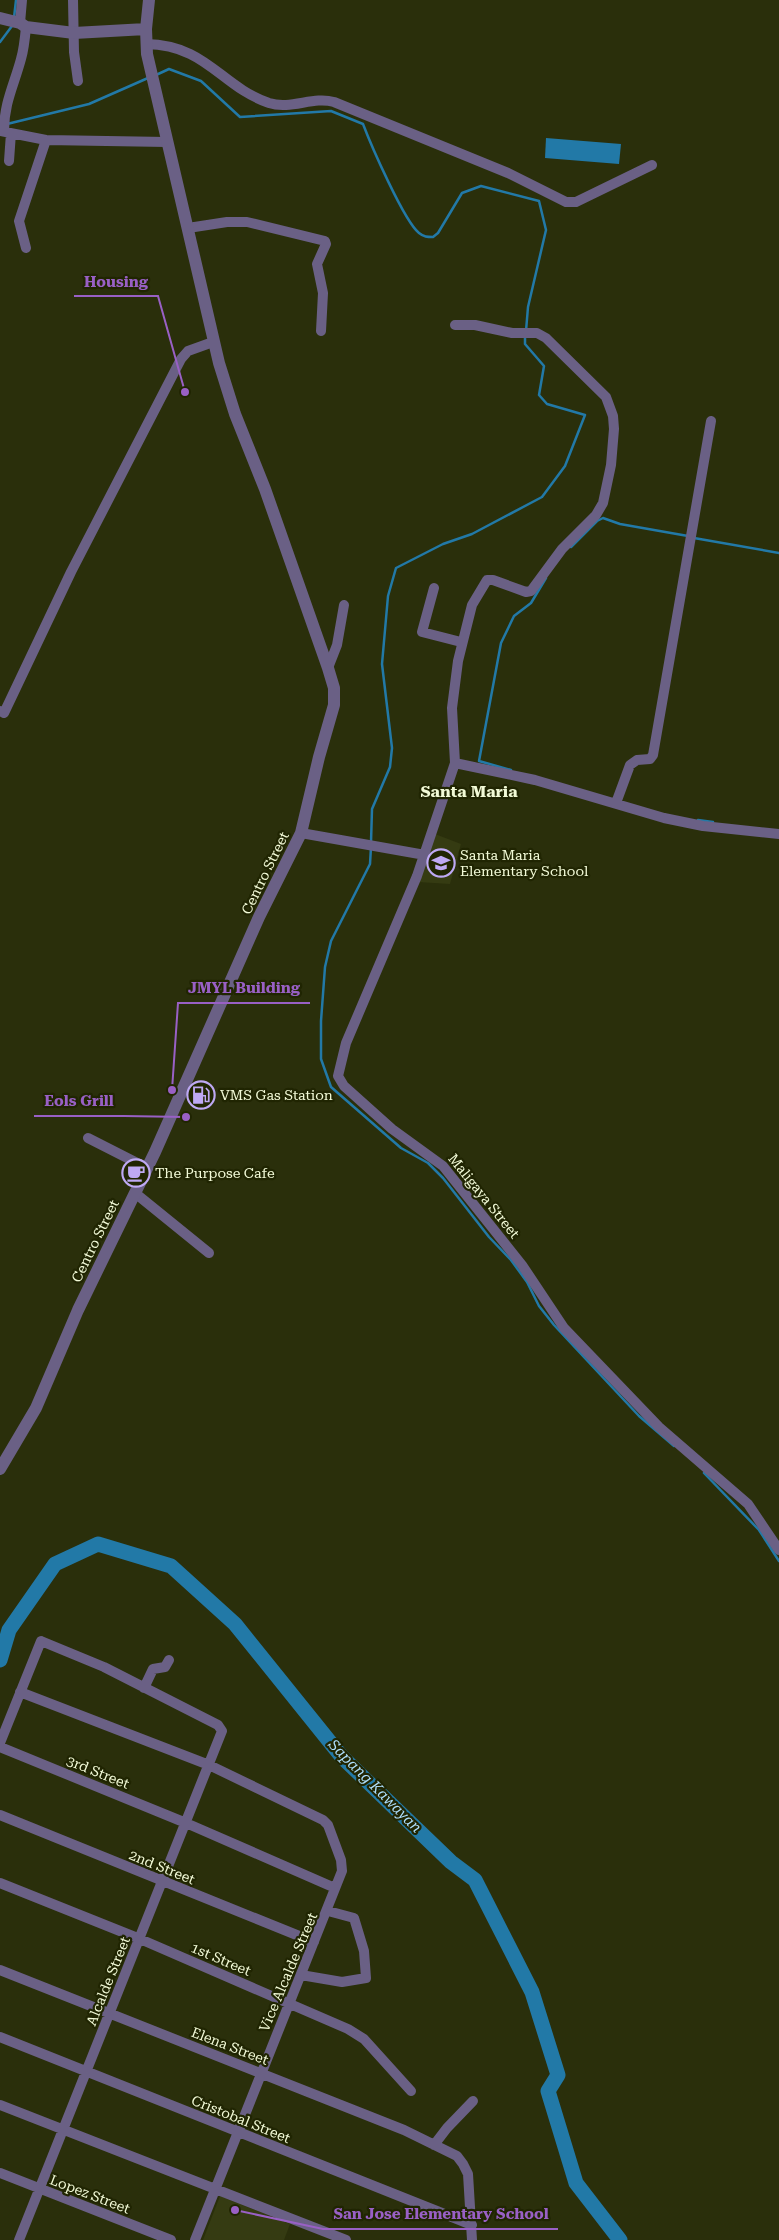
<svg xmlns="http://www.w3.org/2000/svg" width="779" height="2240" viewBox="0 0 779 2240" font-family="'Roboto Serif',serif">
  <rect width="100%" height="100%" fill="#2a2f0b"/>
  <path fill="#353b12" d="M 435,834 L 461,844 L 450,884 L 418,882 Z
    M 220,2196 L 290,2224 L 284,2240 L 203,2240 Z"/>
  <path fill="#2279a7" d="M 546,138 L 621,144 L 619,164 L 545,158 Z"/>
  <g fill="none" stroke-linecap="round" stroke-linejoin="round">
    <path stroke="#2279a7" stroke-width="2.5" d="M 14,18 L 16,0
      M 0,42 L 12,26
      M 156,75 L 169,69 L 201,81 L 240,117 L 331,111 L 363,124 C 371,145 404,221 419,233 C 424,237 427,237 433,237 L 438,233 L 462,193 L 481,186 L 539,201 L 546,230 L 528,307 L 526,331
      M 7,124 L 89,104 L 148,78
      M 694,538 L 779,553
      M 571,547 L 597,521 L 603,518 L 620,524 L 688,536
      M 511,770 L 479,761 L 501,643 L 514,616 L 531,603 L 546,578
      M 698,820 L 713,822
      M 371,842 L 372,809 L 390,767 L 392,748 L 382,664 L 388,596 L 396,568 L 443,544 L 472,534 L 542,497 L 565,466 L 585,415 L 547,404 L 539,395 L 544,366 L 525,344 L 525,336
      M 371,847 L 370,864 L 331,941 L 325,967 L 321,1021 L 321,1059 L 331,1087 L 401,1148 L 428,1163 L 443,1178 L 489,1237 L 511,1260 L 527,1282 L 539,1306 L 554,1325 L 639,1416 L 674,1446
      M 704,1473 L 759,1530 L 779,1561"/>
    <path stroke="#2279a7" stroke-width="15" d="M 0,1660 L 9,1630 L 55,1564 L 98,1544 L 171,1566 L 235,1624 L 342,1757 L 451,1862 L 475,1880 L 532,1992 L 558,2075 L 548,2091 L 576,2183 L 620,2240"/>
    <path stroke="#6a6085" stroke-width="10" d="M 73,0 L 74,52 L 78,81
      M 20,23 L 22,0
      M 146,44 C 207,45 220,86 269,103 C 291,110 313,96 334,102 L 508,173 L 566,202 L 576,202 L 652,165
      M 0,131 L 46,140 L 167,142
      M 4,131 C 4,103 14,85 21,59 C 24,49 25,38 26,27
      M 9,161 L 11,133
      M 188,228 L 227,222 L 247,222 L 325,241 L 326,244 L 317,264 L 323,293 L 321,331
      M 26,248 L 19,221 L 46,140
      M 455,325 L 475,325 L 512,333 L 537,333 L 546,338 L 606,397 L 613,416 L 614,429 L 611,465 L 603,503 L 596,515 L 562,549 L 531,591 L 526,592 L 493,580 L 487,580 L 472,605 L 458,661 L 452,708 L 455,763 L 417,876 L 346,1043 L 338,1076 L 344,1086 L 392,1129 L 443,1166 L 522,1265 L 564,1328 L 659,1427 L 748,1504 L 779,1550
      M 434,588 L 422,632 L 461,642
      M 328,668 L 337,645 L 344,605
      M 0,711 L 4,713 L 71,572 L 181,359 L 188,351 L 213,342
      M 455,763 L 535,780 L 664,818 L 703,826 L 779,834
      M 616,803 L 630,765 L 637,760 L 650,759 L 653,755 L 711,421
      M 301,833 L 425,855
      M 88,1138 L 147,1168
      M 135,1193 L 209,1253
      M 144,1688 L 153,1669 L 165,1667 L 169,1660
      M 20,1692 L 209,1765 L 323,1820 L 328,1825 L 341,1860 L 342,1871 L 195,2240
      M 0,1743 L 41,1641 L 104,1667 L 218,1725 L 222,1731 L 19,2240
      M 0,1747 L 186,1823 L 335,1888
      M 0,1815 L 314,1942
      M 0,1883 L 140,1939 L 348,2029 L 364,2039 L 411,2091
      M 0,1970 L 404,2130 L 457,2156 L 463,2164 L 468,2174 L 472,2240
      M 301,1975 L 342,1982 L 366,1978 L 364,1951 L 354,1918 L 328,1911
      M 0,2037 L 472,2225
      M 0,2105 L 346,2240
      M 434,2145 L 447,2128 L 473,2101
      M 0,2173 L 171,2240"/>
    <path stroke="#6a6085" stroke-width="12" d="M 0,18 L 20,23 L 26,27 L 74,33 L 146,29
      M 0,1469 L 36,1408 L 78,1310 L 155,1152 L 259,917 L 301,833 L 319,757 L 334,705 L 334,688 L 328,668 L 265,489 L 235,414 L 219,363 L 147,54 L 146,29 L 149,0"/>
  </g>
  <defs>
    <g id="school-ring" transform="scale(1.4375)"><circle r="9.5" fill="#202502" stroke="#bea9f4" stroke-width="1.5"/><path d="M0-5L7-2L0 1L-7-2ZM-4 1L0 2.5L4 1V4Q0 6-4 4Z" fill="#bea9f4"/></g>
    <g id="fuel-ring" transform="scale(1.4375)"><circle r="9.5" fill="#202502" stroke="#bea9f4" stroke-width="1.5"/><path d="M-5.5-6h7V0h2V4h1.3V-2.5L3-4.5l.8-.8L6-3V5H2.5V1h-1V6h-7ZM-4.2-4.7v3.2H.2V-4.7Z" fill="#bea9f4"/></g>
    <g id="cafe-ring" transform="scale(1.4375)"><circle r="9.5" fill="#202502" stroke="#bea9f4" stroke-width="1.5"/><path d="M-5.5-4.5H6V0H3Q3 3.5 0 3.5H-2.5Q-5.5 3.5-5.5 0ZM3-3.2v2h1.7v-2ZM-6 4.5H4V6H-6Z" fill="#bea9f4"/></g>
  </defs>
  <g fill-rule="evenodd">
    <use href="#school-ring" x="441" y="863"/>
    <use href="#fuel-ring" x="201" y="1095"/>
    <use href="#cafe-ring" x="136" y="1173"/>
  </g>
  <g text-anchor="middle" stroke-width="4.5" stroke-linejoin="round" paint-order="stroke">
    <g font-size="14" fill="#f2fad7" stroke="#202502" text-anchor="start">
      <text x="460" y="860">Santa Maria<tspan x="460" dy="16">Elementary School</tspan></text>
      <text x="220" y="1100">VMS Gas Station</text>
      <text x="155" y="1178">The Purpose Cafe</text>
    </g>
    <g font-size="14" fill="#f2fad7" stroke="#202502">
      <text transform="translate(265 873) rotate(-64)" y="5">Centro Street</text>
      <text transform="translate(484 1196) rotate(51)" y="5">Maligaya Street</text>
      <text transform="translate(95 1241) rotate(-64)" y="5">Centro Street</text>
      <text transform="translate(98 1772) rotate(22)" y="5">3rd Street</text>
      <text transform="translate(162 1867) rotate(22)" y="5">2nd Street</text>
      <text transform="translate(221 1959) rotate(23)" y="5">1st Street</text>
      <text transform="translate(288 1972) rotate(-67)" y="5">Vice Alcalde Street</text>
      <text transform="translate(108 1981) rotate(-68)" y="5">Alcalde Street</text>
      <text transform="translate(230 2046) rotate(21)" y="5">Elena Street</text>
      <text transform="translate(241 2119) rotate(22)" y="5">Cristobal Street</text>
      <text transform="translate(90 2194) rotate(21)" y="5">Lopez Street</text>
    </g>
    <g font-size="15" font-style="italic" fill="#aedefc" stroke="#202502">
      <text transform="translate(375 1786) rotate(45)" y="5">Sapang Kawayan</text>
    </g>
    <g font-size="16" font-weight="bold" fill="#f2fad7" stroke="#202502">
      <text x="469" y="797">Santa Maria</text>
    </g>
  </g>
  <path fill="none" stroke="#9960c5" stroke-width="2" d="M185 392L158 296H74M172 1090L178 1003H310M186 1117L124 1116H34M235 2210L323 2229H558"/>
  <g fill="#9960c5" stroke="#202502" stroke-width="2">
    <circle cx="185" cy="392" r="5"/>
    <circle cx="172" cy="1090" r="5"/>
    <circle cx="186" cy="1117" r="5"/>
    <circle cx="235" cy="2210" r="5"/>
  </g>
  <g font-size="15" text-anchor="middle" font-weight="bold" fill="#9960c5" stroke="#202502" stroke-width="4.5" stroke-linejoin="round" paint-order="stroke">
    <text x="116" y="287">Housing</text>
    <text x="244" y="993">JMYL Building</text>
    <text x="79" y="1106">Eols Grill</text>
    <text x="441" y="2219">San Jose Elementary School</text>
  </g>
</svg>
